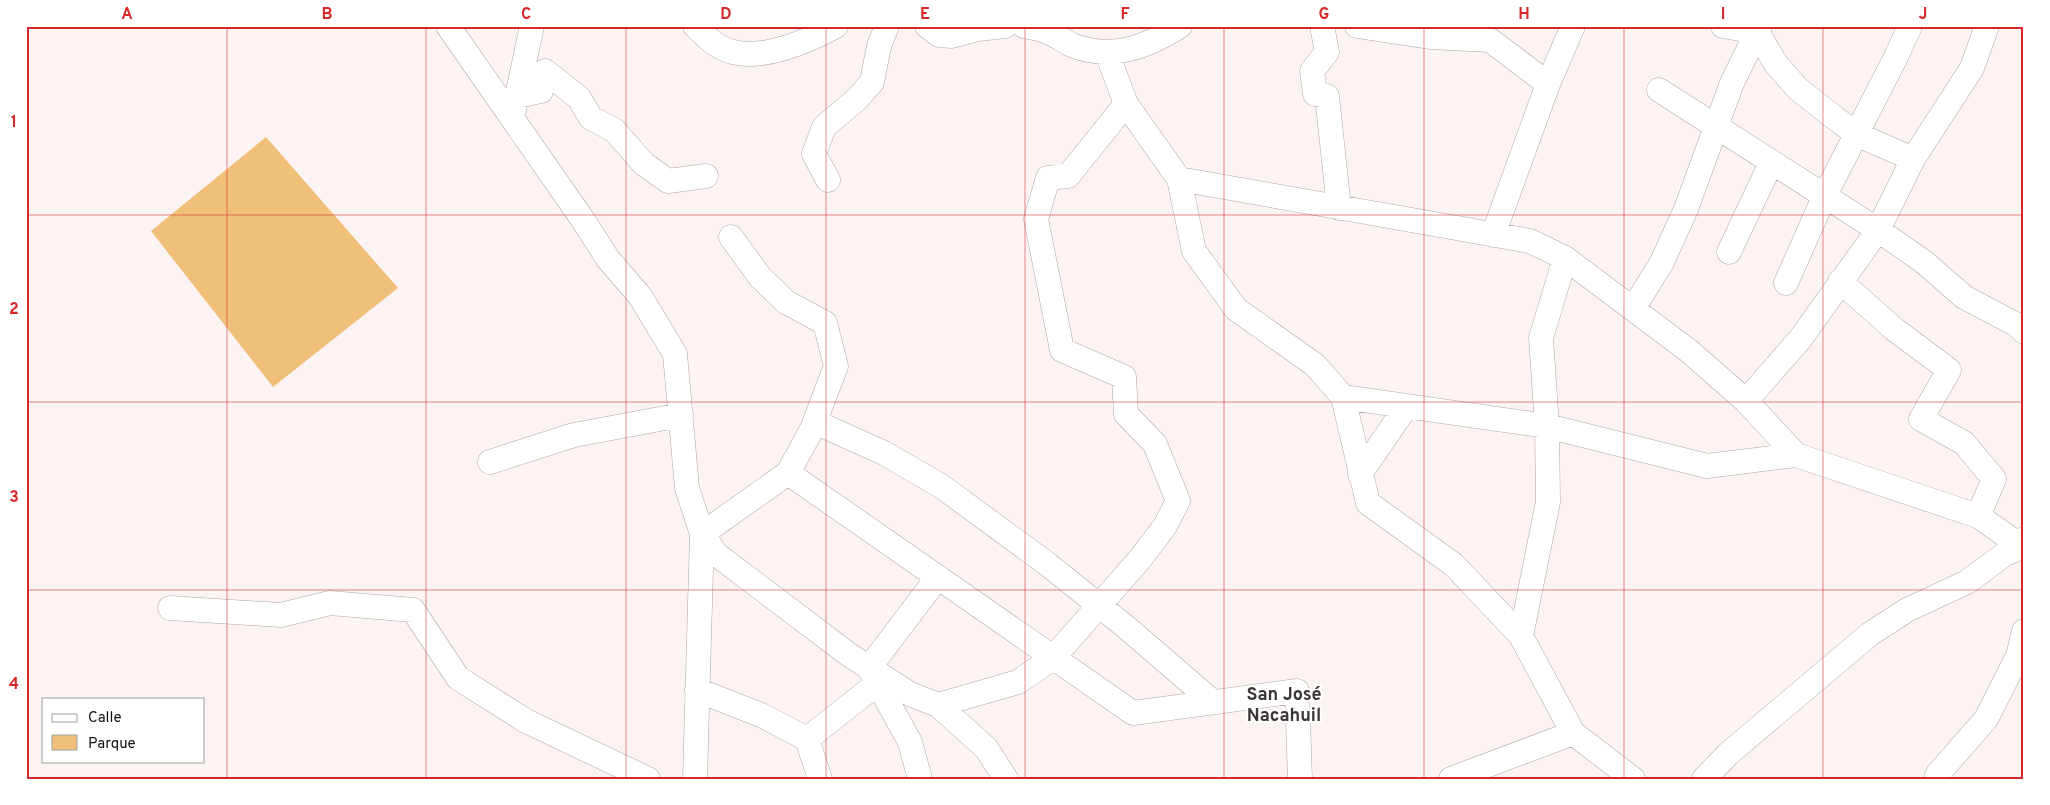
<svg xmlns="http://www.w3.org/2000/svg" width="2050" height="805" viewBox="0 0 2050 805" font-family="Overpass,sans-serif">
  <rect width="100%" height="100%" fill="#fcf3f3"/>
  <path fill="#f0c07b" d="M 266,137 L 398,288 L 273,387 L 151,231 Z"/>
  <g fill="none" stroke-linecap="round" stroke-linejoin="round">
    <g stroke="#afa7a7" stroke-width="25">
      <path id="minor" d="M 448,26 L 583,220 L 608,259 L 640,296 L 675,354 L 687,488 L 702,534 L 716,554 L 848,654 L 910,694 L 938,705 L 986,748 L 1006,779
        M 695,26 C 706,37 717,48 733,52 C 764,60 808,41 836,26
        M 927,26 L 939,35 L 952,36 L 978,29 L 1005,26
        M 1024,26 C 1032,28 1042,29 1050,33 C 1058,36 1066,43 1074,46 C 1114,60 1146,47 1180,26
        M 1322,26 L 1327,52 L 1312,71 L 1315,94 L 1327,96 L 1339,208
        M 1357,26 L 1430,37 L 1490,40 L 1548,84
        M 1723,26 L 1757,32 L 1776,64 L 1798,89 L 1831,115 L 1856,134 L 1913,159
        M 1107,53 L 1126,104 L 1179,179 L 1530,241 L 1565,258 L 1689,351 L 1746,401 L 1796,455 L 1978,516 L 2021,546 L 2024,539
        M 1659,90 L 1878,230 L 1924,262 L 1964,297 L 2017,325 L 2024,332
        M 517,96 L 541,91 L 545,71 L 579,98 L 591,118 L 614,130 L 644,164 L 668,181 L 706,176
        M 514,110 L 532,26
        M 1179,179 L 1194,251 L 1236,309 L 1315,365 L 1343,397 L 1368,503 L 1454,565 L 1521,636 L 1573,733 L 1633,779
        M 828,180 L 814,154 L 824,127 L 857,99 L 872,82 L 879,46 L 887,26
        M 1493,235 L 1548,84 L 1573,26
        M 731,237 L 760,277 L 786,302 L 825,323 L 836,366 L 812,429 L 788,473
        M 1729,252 L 1771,163
        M 1840,281 L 1894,329 L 1949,370 L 1921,419 L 1964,443 L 1994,479 L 1978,516
        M 1786,283 L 1825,195 L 1897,55 L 1910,26
        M 1633,309 L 1662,262 L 1686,209 L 1732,83 L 1760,26
        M 1343,397 L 1547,426 L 1707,466 L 1796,455
        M 1746,401 L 1801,338 L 1878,230 L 1913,159 L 1972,68 L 1987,26
        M 815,422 L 884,453 L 941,486 L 1046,563 L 1126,627 L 1213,702
        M 490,462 L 574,435 L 681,415
        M 1360,474 L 1406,407
        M 170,608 L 281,615 L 330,603 L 413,610 L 458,678 L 526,721 L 648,779
        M 1521,636 L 1548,502 L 1547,426 L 1541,338 L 1565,258
        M 697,690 L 761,715 L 807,739 L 820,779
        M 938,705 L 1018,682 L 1053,658 L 1140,559 L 1165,526 L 1178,501 L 1155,444 L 1126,414 L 1124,377 L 1062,350 L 1036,219 L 1048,178 L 1068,176 L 1126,104
        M 807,739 L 878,683
        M 1937,775 L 1986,719 L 2018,656 L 2024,631
        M 695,779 L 702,534 L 788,473 L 1133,713 L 1297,691 L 1300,779
        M 920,779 L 910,742 L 869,668 L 938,577
        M 1451,779 L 1573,733
        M 1704,779 L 1728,754 L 1870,634 L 1907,610 L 1967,582 L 2005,554 L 2024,546"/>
    </g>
    <use href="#minor" stroke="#fff" stroke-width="24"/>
  </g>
  <path fill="none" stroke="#d62828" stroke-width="1" stroke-opacity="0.55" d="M 227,26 L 227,779M 426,26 L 426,779M 626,26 L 626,779M 826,26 L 826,779M 1025,26 L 1025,779M 1224,26 L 1224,779M 1424,26 L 1424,779M 1624,26 L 1624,779M 1823,26 L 1823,779M 26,215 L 2024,215M 26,402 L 2024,402M 26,590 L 2024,590"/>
  <g text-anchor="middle" stroke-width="4" stroke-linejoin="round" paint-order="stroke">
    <g font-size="18" font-weight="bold" fill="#3b3434" stroke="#fff">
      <text x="1284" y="700">San José<tspan x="1284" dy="21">Nacahuil</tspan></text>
    </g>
  </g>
  <rect width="2050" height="805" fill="none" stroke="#ffffff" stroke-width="55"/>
  <rect x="42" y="698" width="162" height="65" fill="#ffffff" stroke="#a09f9f"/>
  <rect x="52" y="714" width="25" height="8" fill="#ffffff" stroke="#a09f9f"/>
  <text x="88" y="722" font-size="15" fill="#12100f">Calle</text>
  <rect x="52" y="735" width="25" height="15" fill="#f0c07b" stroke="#a09f9f"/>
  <text x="88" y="748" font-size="15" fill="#12100f">Parque</text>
  <rect x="28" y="28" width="1994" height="750" fill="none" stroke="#d62828" stroke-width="2"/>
  <g font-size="16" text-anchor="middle" font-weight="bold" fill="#d62828">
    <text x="127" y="19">A</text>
    <text x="327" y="19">B</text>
    <text x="526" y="19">C</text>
    <text x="726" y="19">D</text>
    <text x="925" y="19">E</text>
    <text x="1125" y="19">F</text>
    <text x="1324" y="19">G</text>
    <text x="1524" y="19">H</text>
    <text x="1723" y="19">I</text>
    <text x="1923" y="19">J</text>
    <text x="14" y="127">1</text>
    <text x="14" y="314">2</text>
    <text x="14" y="502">3</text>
    <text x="14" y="689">4</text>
  </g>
</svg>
